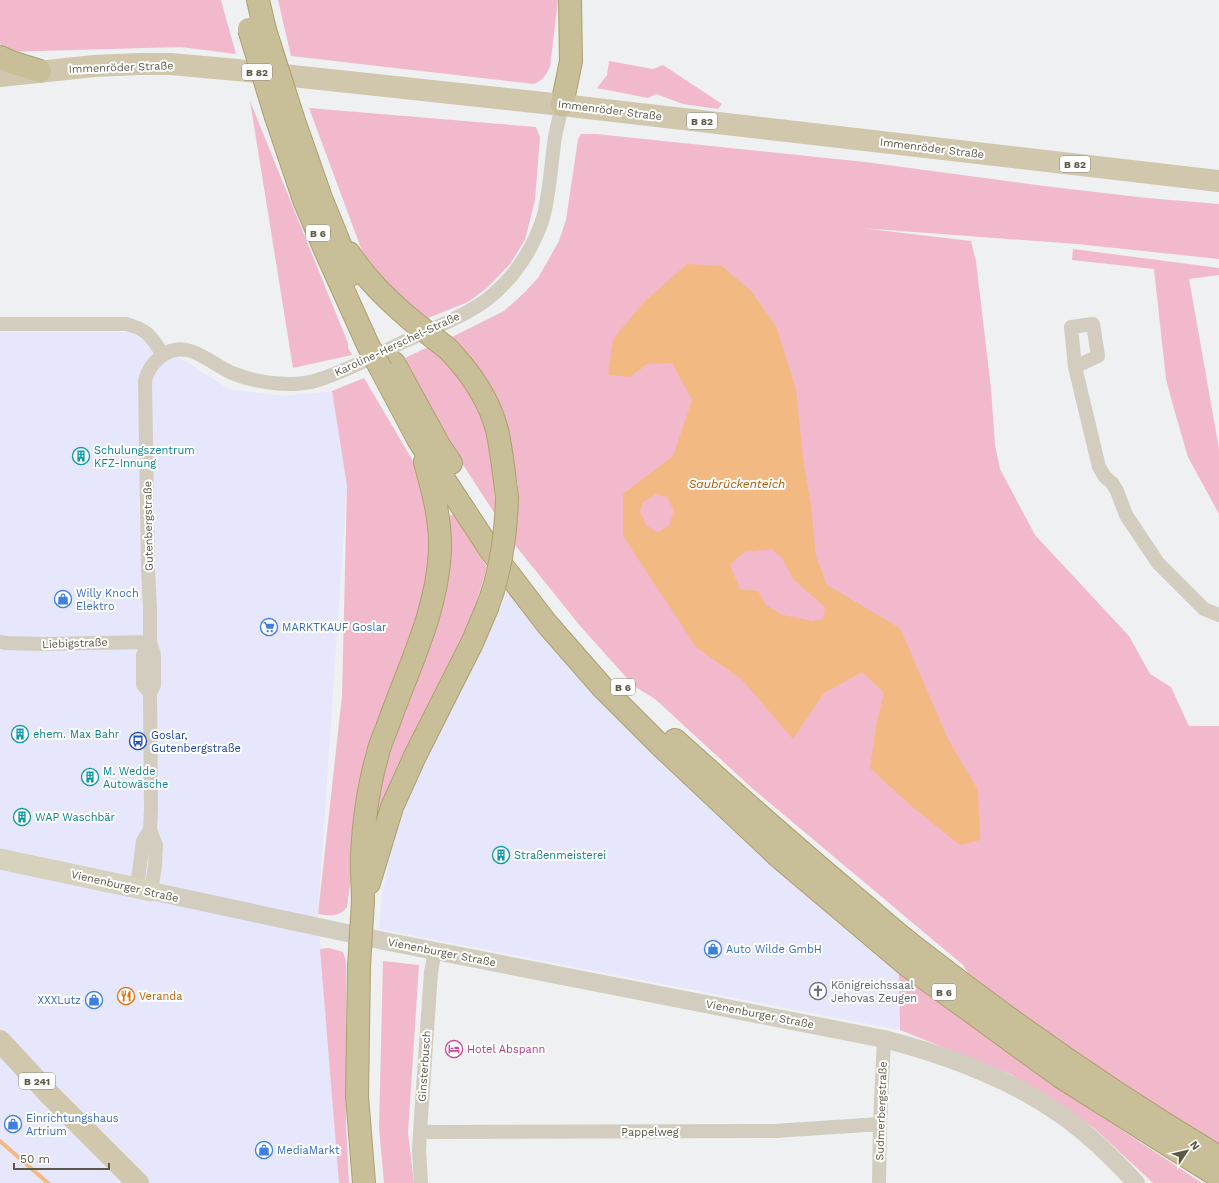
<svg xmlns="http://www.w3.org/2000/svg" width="1219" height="1183" viewBox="0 0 1219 1183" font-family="'Work Sans',sans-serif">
  <rect width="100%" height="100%" fill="#eef0f1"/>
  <path fill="#e6e7fd" d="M 0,332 L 129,332 L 193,366 L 229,389 L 284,396 L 332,391 L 347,486 L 318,914 L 339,1183 L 0,1183 Z
    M 507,592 L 563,657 L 627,727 L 732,829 L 840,925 L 899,971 L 900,1030 L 379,929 L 382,895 L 395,829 L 438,728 L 495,622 Z"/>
  <path fill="#f2b9cc" d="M 0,0 L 221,0 L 236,54 L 180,47 L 4,52 L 0,43 Z
    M 278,0 L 558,0 L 550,67 C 546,75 543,80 534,84 L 291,56 Z
    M 609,61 L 653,69 L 663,65 L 722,104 L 718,109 L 683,104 L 656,94 L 648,98 L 597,88 L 607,75 Z
    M 250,101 L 348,343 L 348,348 L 352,355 L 293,368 Z
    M 309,108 L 536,127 L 540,137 L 535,200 L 525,240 L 510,264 L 487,288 L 468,302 L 428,318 L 396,294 L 365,259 Z
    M 581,134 L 596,134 L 865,162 L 1052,187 L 1147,198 L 1219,204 L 1219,259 L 1077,244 L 861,228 L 971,241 L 976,261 L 991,389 L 995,445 L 1000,469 L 1035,535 L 1129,636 L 1150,674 L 1171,687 L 1189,726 L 1219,726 L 1219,1146 L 1122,1088 L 972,980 L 963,965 L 753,789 L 655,699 L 634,686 L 581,627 L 515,545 L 449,443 L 405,358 L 430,346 L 467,383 L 490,432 L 495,501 L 518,519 L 518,485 L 512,455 L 465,352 L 452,337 L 504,311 L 524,293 L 538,278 L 559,241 L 566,220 L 578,139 Z
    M 1073,249 L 1219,268 L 1219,275 L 1189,279 L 1219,449 L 1219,514 L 1188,457 L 1174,409 L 1166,379 L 1154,269 L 1072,260 Z
    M 364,378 L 413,461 L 427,499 L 432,534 L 428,577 L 409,642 L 368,752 L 347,907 C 339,917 331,916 318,914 L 342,696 L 347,486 L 332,391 Z
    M 455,514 L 487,567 L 473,614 L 398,764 L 383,806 L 373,843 L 369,830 L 446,517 Z
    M 329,948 L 343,952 L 346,961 L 346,1125 L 349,1183 L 339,1183 L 320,949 Z
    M 383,961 L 419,965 L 408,1133 L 414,1183 L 384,1183 L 379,1128 Z
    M 899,971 L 1049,1082 L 1202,1183 L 1153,1183 L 1094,1128 L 1012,1075 L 900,1030 Z"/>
  <path fill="#f2b983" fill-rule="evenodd" d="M 687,264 L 722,266 L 751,291 L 776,326 L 796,389 L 803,458 L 811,505 L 816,556 L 827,585 L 900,628 L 948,739 L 978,790 L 980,840 L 960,845 L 910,805 L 870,768 L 876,725 L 884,693 L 862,672 L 824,693 L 793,739 L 741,679 L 696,647 L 623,536 L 623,494 L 673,456 L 692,400 L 672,363 L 647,364 L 630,377 L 608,375 L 613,339 L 644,302 ZM 656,494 L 667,497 L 674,511 L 669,525 L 658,533 L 646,525 L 640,512 L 643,502 ZM 772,549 L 782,558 L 793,579 L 825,607 L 823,619 L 812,621 L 783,615 L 766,605 L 758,591 L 740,589 L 730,565 L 744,552 Z"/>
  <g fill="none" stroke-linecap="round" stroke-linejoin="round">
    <path stroke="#f2b983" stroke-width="4" d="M 0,1141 L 48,1183"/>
    <g stroke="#ada06e" stroke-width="24">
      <path id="trunk" d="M 258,0 L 265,30
        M 0,57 L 11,62 L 40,71
        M 562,105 L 571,61 L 570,0
        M 276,117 L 304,200 L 326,252 L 368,345
        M 293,118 L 321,198 L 352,274
        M 349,253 C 366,279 387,299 410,319
        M 448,349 C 470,372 489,399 497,430 C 502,452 504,475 507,497
        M 394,363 L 440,447 L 451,463
        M 381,369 L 419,441 L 491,551 L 547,624 L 603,688 L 660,745 L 779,857 L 908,966 L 1061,1077 L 1219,1177
        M 675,740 C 733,792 791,844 851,894 C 872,911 891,929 912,945 C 1010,1022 1112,1093 1219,1157
        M 369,883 L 392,807 L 415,756 L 472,643 L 487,608
        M 363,901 C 363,885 361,869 362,853 C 364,820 368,788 377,757 C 379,747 383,737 387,728 C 407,670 437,614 440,551 C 441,520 433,491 425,462
        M 359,966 L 357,1096 L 364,1183"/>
    </g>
    <path stroke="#d2cdbe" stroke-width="14" d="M 0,324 L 126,324 C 147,329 152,337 163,355
      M 1075,367 L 1098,356 L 1093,324 L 1071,327 L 1075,367 L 1099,467 L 1105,477 L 1112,483 L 1117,491 L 1126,515 L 1158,563 L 1204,609 L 1219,615
      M 0,642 L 6,643 L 41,644 L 150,642
      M 150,693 L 143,685 L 143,655 L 150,642
      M 150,830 L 156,845 L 155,866 L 151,891
      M 137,888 L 143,841 L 150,830 L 151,810 L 150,693 L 154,685 L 154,655 L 150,642 L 150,609 L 148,569 L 145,381 C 149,363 167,346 187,350 C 202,353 218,367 232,373 C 256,383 294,388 318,380 C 347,371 374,356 401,343 C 429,330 459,319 485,301 C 512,281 533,250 543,218 C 550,192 551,164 555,137 C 557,126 560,116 562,105
      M 420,1132 L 775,1131 L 880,1124
      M 421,1183 L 419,1150 L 420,1132 L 431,972 L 435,950
      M 879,1183 L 880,1124 L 884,1039"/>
    <path stroke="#d2cdbe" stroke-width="18" d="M 151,891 L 384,941 L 884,1039 C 946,1055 1007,1077 1060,1114 C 1088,1133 1113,1158 1136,1183"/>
    <path stroke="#d7d2be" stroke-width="21" d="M 0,859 L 151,891"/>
    <path stroke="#d0c7ac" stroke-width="22" d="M 0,76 L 94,66 L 139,64 L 171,64 L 237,70 L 562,105 L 1219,181
      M 0,1041 L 50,1095 L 138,1183"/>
    <use href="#trunk" stroke="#c8be97" stroke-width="22"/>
    <g stroke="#ada06e" stroke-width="24" stroke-linecap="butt">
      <path id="trunk-bridge" d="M 249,29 L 276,117
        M 265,30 L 293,118
        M 410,319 L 448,349
        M 368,345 L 381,369
        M 487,608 C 501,572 506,536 507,497
        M 359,966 L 363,901"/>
    </g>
    <use href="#trunk-bridge" stroke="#c8be97" stroke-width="22"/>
  </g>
  <defs>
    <g id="building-ring" transform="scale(0.9)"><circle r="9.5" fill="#fff" stroke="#0f9aa8" stroke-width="1.5"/><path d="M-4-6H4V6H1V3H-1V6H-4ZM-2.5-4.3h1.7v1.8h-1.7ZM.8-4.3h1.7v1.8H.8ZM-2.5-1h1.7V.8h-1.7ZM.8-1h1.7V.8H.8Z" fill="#0f9aa8"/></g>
    <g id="shop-ring" transform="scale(0.9)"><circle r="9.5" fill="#fff" stroke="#3f7fe0" stroke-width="1.5"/><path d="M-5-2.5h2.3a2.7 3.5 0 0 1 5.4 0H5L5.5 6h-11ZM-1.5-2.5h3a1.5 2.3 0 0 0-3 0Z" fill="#3f7fe0"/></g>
    <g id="supermarket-ring" transform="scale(0.9)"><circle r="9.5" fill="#fff" stroke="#3f7fe0" stroke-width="1.5"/><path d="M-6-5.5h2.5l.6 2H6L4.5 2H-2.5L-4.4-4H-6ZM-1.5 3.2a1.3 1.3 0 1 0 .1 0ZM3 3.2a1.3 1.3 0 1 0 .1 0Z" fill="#3f7fe0"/></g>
    <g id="bus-ring" transform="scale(0.9)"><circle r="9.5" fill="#fff" stroke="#1a4fb4" stroke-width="1.5"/><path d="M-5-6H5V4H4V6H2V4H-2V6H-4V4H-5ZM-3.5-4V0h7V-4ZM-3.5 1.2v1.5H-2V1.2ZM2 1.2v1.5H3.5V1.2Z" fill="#1a4fb4"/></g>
    <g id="church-ring" transform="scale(0.9)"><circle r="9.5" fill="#fff" stroke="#6b7280" stroke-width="1.5"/><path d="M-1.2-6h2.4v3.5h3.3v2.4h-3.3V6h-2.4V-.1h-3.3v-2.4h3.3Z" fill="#6b7280"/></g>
    <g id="restaurant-ring" transform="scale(0.9)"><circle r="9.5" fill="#fff" stroke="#e8710a" stroke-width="1.5"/><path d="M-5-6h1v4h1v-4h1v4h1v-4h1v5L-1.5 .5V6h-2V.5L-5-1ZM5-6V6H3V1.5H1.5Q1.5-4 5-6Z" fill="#e8710a"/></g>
    <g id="hotel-ring" transform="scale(0.9)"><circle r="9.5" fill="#fff" stroke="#d1479c" stroke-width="1.5"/><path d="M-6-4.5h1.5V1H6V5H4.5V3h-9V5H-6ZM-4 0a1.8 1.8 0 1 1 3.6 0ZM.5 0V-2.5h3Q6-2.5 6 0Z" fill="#d1479c"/></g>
  </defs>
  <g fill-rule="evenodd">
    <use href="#building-ring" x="81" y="456"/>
    <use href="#shop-ring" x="63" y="599"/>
    <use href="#supermarket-ring" x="269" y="627"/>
    <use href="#building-ring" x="20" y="734"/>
    <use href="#bus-ring" x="138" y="741"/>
    <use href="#building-ring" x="90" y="777"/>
    <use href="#building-ring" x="22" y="817"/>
    <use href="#building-ring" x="501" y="855"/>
    <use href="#shop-ring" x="713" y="949"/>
    <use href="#church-ring" x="818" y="991"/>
    <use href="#restaurant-ring" x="126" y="996"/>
    <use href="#shop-ring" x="94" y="1000"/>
    <use href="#hotel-ring" x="454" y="1049"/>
    <use href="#shop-ring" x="13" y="1124"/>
    <use href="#shop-ring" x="264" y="1150"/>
  </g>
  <g text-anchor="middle" stroke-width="4" stroke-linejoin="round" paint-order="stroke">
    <g fill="#fff" stroke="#8e897d" stroke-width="1">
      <rect x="242" y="64" width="30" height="16" rx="3"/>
      <rect x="687" y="113" width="30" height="16" rx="3"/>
      <rect x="1060" y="156" width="30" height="16" rx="3"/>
      <rect x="306" y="225" width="24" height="16" rx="3"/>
      <rect x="611" y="679" width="24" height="16" rx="3"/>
      <rect x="932" y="984" width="24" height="16" rx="3"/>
      <rect x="19" y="1073" width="36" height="16" rx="3"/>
    </g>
    <g font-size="10" font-weight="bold" fill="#5d5745">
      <text x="257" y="76">B 82</text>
      <text x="702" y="125">B 82</text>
      <text x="1075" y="168">B 82</text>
      <text x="318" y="237">B 6</text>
      <text x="623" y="691">B 6</text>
      <text x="944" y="996">B 6</text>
      <text x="37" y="1085">B 241</text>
    </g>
    <g font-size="11" fill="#5d5745" stroke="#fff">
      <text transform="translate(121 67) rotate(-2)" y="4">Immenröder Straße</text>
      <text transform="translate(610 110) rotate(7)" y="4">Immenröder Straße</text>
      <text transform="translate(932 148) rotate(7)" y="4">Immenröder Straße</text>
      <text transform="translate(397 344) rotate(-25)" y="4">Karoline-Herschel-Straße</text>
      <text transform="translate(148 526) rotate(-91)" y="4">Gutenbergstraße</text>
      <text transform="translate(75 643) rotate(-2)" y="4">Liebigstraße</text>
      <text transform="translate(125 886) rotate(13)" y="4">Vienenburger Straße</text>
      <text transform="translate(442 952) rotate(11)" y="4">Vienenburger Straße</text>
      <text transform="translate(760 1014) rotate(11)" y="4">Vienenburger Straße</text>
      <text transform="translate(424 1066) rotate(-86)" y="4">Ginsterbusch</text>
      <text transform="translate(881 1111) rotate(-88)" y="4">Sudmerbergstraße</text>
      <text x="650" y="1136">Pappelweg</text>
    </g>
    <g font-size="11" fill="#0d838f" stroke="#fff" text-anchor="start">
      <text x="94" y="454">Schulungszentrum<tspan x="94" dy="13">KFZ-Innung</tspan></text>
      <text x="33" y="738">ehem. Max Bahr</text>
      <text x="103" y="775">M. Wedde<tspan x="103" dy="13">Autowäsche</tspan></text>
      <text x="35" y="821">WAP Waschbär</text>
      <text x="514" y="859">Straßenmeisterei</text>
    </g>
    <g font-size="11" fill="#366cbe" stroke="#fff" text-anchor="start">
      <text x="76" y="597">Willy Knoch<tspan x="76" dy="13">Elektro</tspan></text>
      <text x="282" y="631">MARKTKAUF Goslar</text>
      <text x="726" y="953">Auto Wilde GmbH</text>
      <text x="81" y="1004" text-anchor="end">XXXLutz</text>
      <text x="26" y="1122">Einrichtungshaus<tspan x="26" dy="13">Artrium</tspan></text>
      <text x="277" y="1154">MediaMarkt</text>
    </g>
    <g font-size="11" fill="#164399" stroke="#fff" text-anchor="start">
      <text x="151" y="739">Goslar,<tspan x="151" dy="13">Gutenbergstraße</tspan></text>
    </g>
    <g font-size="11" fill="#5b616d" stroke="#fff" text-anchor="start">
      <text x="831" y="989">Königreichssaal<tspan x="831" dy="13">Jehovas Zeugen</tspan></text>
    </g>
    <g font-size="11" fill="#c56008" stroke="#fff" text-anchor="start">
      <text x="139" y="1000">Veranda</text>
    </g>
    <g font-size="11" fill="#b23c85" stroke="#fff" text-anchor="start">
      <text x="467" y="1053">Hotel Abspann</text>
    </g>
    <g font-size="12" font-style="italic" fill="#b45902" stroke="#fff">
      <text x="737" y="488">Saubrückenteich</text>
    </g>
  </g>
  <g transform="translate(1187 1151) rotate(55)" stroke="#ffffff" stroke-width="3" paint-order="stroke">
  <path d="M0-3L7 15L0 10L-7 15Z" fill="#5d5745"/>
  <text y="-6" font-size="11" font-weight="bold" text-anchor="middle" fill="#5d5745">N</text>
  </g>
  <path d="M14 1163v6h95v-6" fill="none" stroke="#5d5745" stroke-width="2"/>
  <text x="20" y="1163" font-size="12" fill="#5d5745" stroke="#ffffff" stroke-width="3" paint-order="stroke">50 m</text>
</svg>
